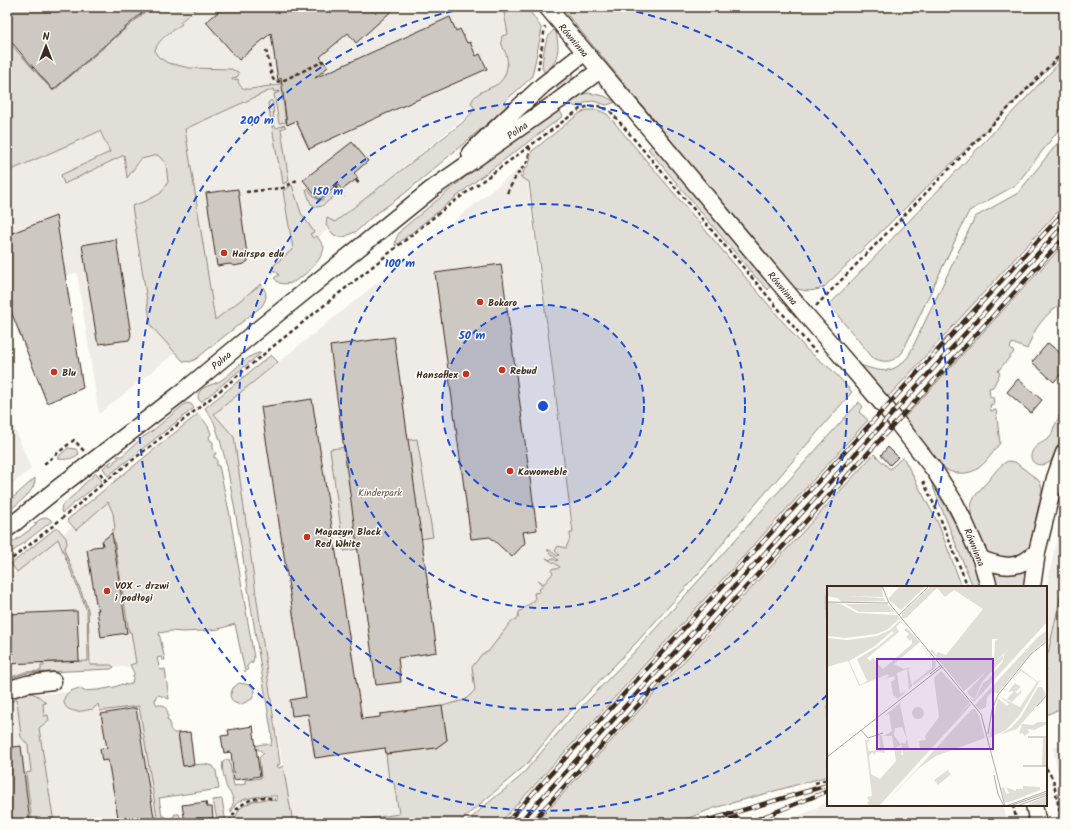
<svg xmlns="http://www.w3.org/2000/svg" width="1071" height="830" viewBox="0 0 1071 830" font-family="Kalam,sans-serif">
  <rect width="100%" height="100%" fill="#fdfcf7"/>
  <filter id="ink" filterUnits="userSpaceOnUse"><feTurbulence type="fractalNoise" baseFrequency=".025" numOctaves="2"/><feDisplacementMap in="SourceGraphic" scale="8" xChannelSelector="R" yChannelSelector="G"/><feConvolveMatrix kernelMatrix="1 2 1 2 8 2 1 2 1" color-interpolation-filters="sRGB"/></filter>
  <g filter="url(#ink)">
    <path fill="#efece7" d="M 7,7 L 503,7 L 514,77 L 299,253 L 99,414 L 77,272 L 7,301 Z
      M 525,164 L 576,562 L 476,691 L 424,823 L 292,823 L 268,676 L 234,437 L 214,414 Z
      M 7,409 L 31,469 L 7,488 Z
      M 112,494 L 139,666 L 25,672 L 7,678 L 7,579 Z
      M 1064,502 L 1064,708 L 1055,679 L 1046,677 L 1046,598 L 1047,586 Z
      M 142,689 L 163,823 L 7,823 L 7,704 L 30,694 Z
      M 1064,744 L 1064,807 L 1053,748 Z
      M 828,802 L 828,805 L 1004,805 L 1007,823 L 783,823 Z"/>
    <path fill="#e1ded7" stroke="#8e847a" d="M 151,7 L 198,7 L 180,22 L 182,24 C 172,31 159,38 155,50 L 156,54 L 160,58 L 168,63 L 190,68 L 231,69 L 238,72 L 239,74 L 237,77 L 232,78 L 232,80 L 238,79 C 238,84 241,88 246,89 C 250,90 265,86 271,86 L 270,84 L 274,86 L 315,72 L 317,75 L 282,92 L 286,122 L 279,123 L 274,94 L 280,92 L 280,91 L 274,92 L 273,89 L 185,129 L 215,320 L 261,284 C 267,293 268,296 262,306 L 196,359 L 190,362 L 183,361 L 151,326 L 132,206 L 146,201 L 161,193 L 168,182 L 166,164 L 158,155 L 141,159 L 127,178 L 124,155 L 64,184 L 61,175 L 110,152 L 100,131 L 7,172 L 7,40 L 53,91 Z
      M 503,7 L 527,7 L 542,29 L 532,77 L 504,102 L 507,107 L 404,194 L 373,216 L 357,231 L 344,237 L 338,237 L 333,234 L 326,225 L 327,218 L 335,222 L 462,123 L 475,109 L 471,103 C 476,89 495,89 501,81 C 507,74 509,62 506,54 C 503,47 500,44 502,36 L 508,34 Z
      M 561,7 L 1061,7 L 1061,57 L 823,288 C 810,292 803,292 791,286 Z
      M 555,29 C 561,50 558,58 546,75 L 542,68 L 542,65 C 544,52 544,37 555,29 Z
      M 1064,58 L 1064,123 L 1016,185 L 969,211 L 902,353 C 892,363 885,363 873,358 L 829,305 Z
      M 571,75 L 573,77 L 568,84 L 559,91 L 554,84 L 567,76 Z
      M 589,93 L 604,96 L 616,102 L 607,105 L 593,101 L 587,102 L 577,107 L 574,106 L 570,104 L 569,100 L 583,94 Z
      M 271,100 L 273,102 L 274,126 L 277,128 L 284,125 L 286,127 L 281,129 L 289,181 L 283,184 L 281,169 L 279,169 L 279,164 L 277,156 L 268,103 Z
      M 558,108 L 563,116 L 477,180 L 395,246 C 395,239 398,234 402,229 L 474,170 Z
      M 587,110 L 598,110 L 607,114 L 806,349 L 833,371 L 852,392 L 730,534 L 706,565 L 635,644 L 564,718 L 527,764 L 458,823 L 339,823 L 399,814 L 394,783 L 389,780 L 386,754 L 436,748 L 447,740 L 442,706 L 465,700 L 475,690 L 472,667 L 482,654 L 488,652 L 510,623 L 518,618 L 519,612 L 535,600 L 534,593 L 540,592 L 539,589 L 543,586 L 538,580 L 544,584 L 553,573 L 551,570 L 553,568 L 557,569 L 560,567 L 546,558 L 550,560 L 552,558 L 557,561 L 558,560 L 547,550 L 550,550 L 557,556 L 559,555 L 555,551 L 558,546 L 566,548 L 570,538 L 570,533 L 573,533 L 529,182 L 520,177 L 524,175 L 523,172 L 529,164 L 532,151 L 580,113 Z
      M 1064,135 L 1064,205 L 888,397 L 860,365 C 881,372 892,375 908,357 L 975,217 L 1018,193 Z
      M 654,144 L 771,284 L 768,290 L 753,274 L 648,149 Z
      M 292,185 L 301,213 L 314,232 L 310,234 L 313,238 L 317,236 L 324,247 C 323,260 303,278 291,283 C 287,284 283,284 279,283 L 274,278 L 279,275 L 276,271 L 274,271 L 272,269 L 274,265 L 293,249 L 283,191 Z
      M 308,189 L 319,202 L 334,191 L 337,194 L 322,206 L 317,207 L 311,204 L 306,190 Z
      M 1064,244 L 1064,303 C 1054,306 1042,320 1036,329 C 1032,335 1030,343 1027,349 L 1012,343 L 1010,348 L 1014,352 L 998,371 L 1000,373 L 993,387 L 989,388 L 990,397 L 993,397 L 994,404 L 990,405 L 991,411 L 996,410 L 1000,443 C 988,458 980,475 959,473 C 952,473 947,471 942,466 L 904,418 Z
      M 258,353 L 261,353 L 201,402 C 198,399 197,397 199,393 C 202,386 213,385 220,381 C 233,373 243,358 258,353 Z
      M 271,355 L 278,362 L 214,414 L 234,437 L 280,764 L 277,766 L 279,768 L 283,766 L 293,823 L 233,823 L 240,808 L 253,801 L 268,799 L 277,801 L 277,796 C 266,796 244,796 236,804 C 234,806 233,810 231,813 L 231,808 C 237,800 231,795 227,788 C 225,783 221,766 223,762 C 225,760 226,760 229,759 L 234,786 L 245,784 L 245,780 L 261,778 L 259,758 L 264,753 L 258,749 L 252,750 L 252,747 C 259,745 265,742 271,746 L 272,736 L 239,533 L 227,466 L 220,440 L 214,422 L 205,408 Z
      M 859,402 L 863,407 L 859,412 L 868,420 L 500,823 L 466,823 L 482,808 L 520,777 L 570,719 L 639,647 Z
      M 186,403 L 191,404 L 194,408 L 108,476 L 103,468 L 112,461 L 109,464 L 110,466 L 114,463 L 114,461 L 119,458 L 117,456 L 122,456 L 143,437 L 151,432 Z
      M 1064,404 L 1064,431 L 1051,461 C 1042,469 1027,464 1032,452 C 1035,444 1046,442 1051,436 C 1052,434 1053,430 1054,427 C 1058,420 1061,412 1064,404 Z
      M 198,414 C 204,420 209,426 211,434 L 209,437 L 210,440 L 213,442 L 213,449 L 216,454 L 214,455 L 214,458 L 216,458 L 217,460 L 217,466 L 219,466 L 229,511 L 254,658 L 252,664 L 251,662 L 247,666 L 247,668 L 248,669 L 245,672 L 235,624 L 219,629 L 202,631 L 182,632 L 171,631 L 159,633 L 165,660 L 163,660 L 161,657 L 157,658 L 160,670 L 165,669 L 169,699 L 162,696 L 157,695 L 156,697 L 155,701 L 157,705 L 163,705 C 167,709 168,712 168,717 L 167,718 L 168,721 L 170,722 C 170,728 169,729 174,733 L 178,733 L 183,766 L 204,764 L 213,766 L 216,771 L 219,789 L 159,798 L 162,816 L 165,816 L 170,822 L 175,814 L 179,814 L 182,823 L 158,823 L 139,706 L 100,711 L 98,704 L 93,709 C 86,710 77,713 71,710 C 64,708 62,700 66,695 C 70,690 76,689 81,688 L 83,691 L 98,690 L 115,687 L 122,684 L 128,685 L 132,683 L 134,673 L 130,665 L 136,663 L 131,632 L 129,632 L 114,539 L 112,538 L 111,534 L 113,531 L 112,530 L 115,529 L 113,513 L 108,502 L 76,530 L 67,520 Z
      M 417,439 L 433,537 L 344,551 L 330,449 Z
      M 68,448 L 76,449 L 79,454 C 73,459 66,460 58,459 L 59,458 L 59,456 Z
      M 874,454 L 890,469 L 903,457 L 938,523 L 962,587 L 828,587 L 828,776 L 714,808 L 676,823 L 536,823 Z
      M 1008,461 L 1015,462 L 1037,479 L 1040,482 L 1042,489 L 1029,552 L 1011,560 L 988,554 L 986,551 C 978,535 965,515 974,498 C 978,492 983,486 988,481 C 994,474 999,465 1008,461 Z
      M 96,473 L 102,481 L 62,513 L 61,510 L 62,505 L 74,495 L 82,486 Z
      M 929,477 L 967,544 L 983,587 L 973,587 Z
      M 35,478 C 36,492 17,504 7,512 L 7,503 Z
      M 46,517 L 50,519 L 52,521 L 7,556 L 7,550 L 9,545 L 35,526 L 37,523 L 34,524 L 39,520 Z
      M 57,527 L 66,538 L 67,544 L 64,549 L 88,609 L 90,665 L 111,665 L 114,667 L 111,669 L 27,673 L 9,679 L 9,678 L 25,672 L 41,671 L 41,666 L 44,666 L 44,664 L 41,663 L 88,661 L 87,611 L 58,539 L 17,572 L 11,564 Z
      M 1026,570 L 1024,587 L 996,587 L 992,571 Z
      M 1064,581 L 1064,707 L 1046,715 L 1046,662 Z
      M 239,683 L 251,685 L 255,691 L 252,699 L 240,705 L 233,702 L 230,696 L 233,688 Z
      M 30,693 C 37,694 41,698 46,703 L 43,704 L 44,716 L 48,715 L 49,720 L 39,728 L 54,823 L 32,823 L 26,773 L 31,772 L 28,745 L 21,737 L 17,699 L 7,704 L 7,701 L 24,694 Z
      M 222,799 L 226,823 L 214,823 L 217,820 L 213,800 Z"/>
    <path fill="#cdc8c2" stroke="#3b2a1e" d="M 7,7 L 149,7 L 53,90 L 7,37 Z
      M 224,7 L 396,7 L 356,43 L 348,33 L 320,57 L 328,67 L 315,78 L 450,17 L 456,31 L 460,29 L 467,43 L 470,42 L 476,56 L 480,54 L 487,69 L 376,118 L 309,149 L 296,121 L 287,125 L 281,78 L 278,80 L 271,33 L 239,60 L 206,22 Z
      M 352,142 L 368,161 L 354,173 L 358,178 L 342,190 L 338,185 L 319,200 L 303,180 Z
      M 238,189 L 248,261 L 244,264 L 234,266 L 230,264 L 217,266 L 206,193 Z
      M 56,216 L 83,388 L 47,403 L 7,301 L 7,235 Z
      M 116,239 L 131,335 L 129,340 L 99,344 L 97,340 L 82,245 Z
      M 501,264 L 537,530 L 523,532 L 525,543 L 512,557 L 490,537 L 471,539 L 435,273 Z
      M 394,337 L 437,652 L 398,658 L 401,682 L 376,685 L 330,346 Z
      M 1048,343 L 1064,356 L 1064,370 L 1054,382 L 1032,362 Z
      M 1018,379 L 1042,400 L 1031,413 L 1007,392 Z
      M 312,399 L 362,719 L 380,717 L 380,714 L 442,706 L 447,740 L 436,748 L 386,754 L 385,748 L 315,758 L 308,714 L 292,716 L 290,700 L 306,697 L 261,407 Z
      M 888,447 L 898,457 L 890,465 L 881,455 Z
      M 112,533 L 127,633 L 101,637 L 97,610 L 99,610 L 96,603 L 87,550 L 93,547 L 103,546 L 102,541 Z
      M 77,611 L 79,661 L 7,664 L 7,614 Z
      M 136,708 L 148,782 L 155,823 L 119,823 L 108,760 L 102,761 L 100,749 L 107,748 L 101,714 Z
      M 253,726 L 260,776 L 234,780 L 231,752 L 224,753 L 221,736 L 229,735 L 228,730 Z
      M 190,732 L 194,765 L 183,766 L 178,733 Z
      M 21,746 L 30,823 L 7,823 L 7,748 Z
      M 206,802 L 207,807 L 212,807 L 213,818 L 209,818 L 209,823 L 185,823 L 182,805 Z"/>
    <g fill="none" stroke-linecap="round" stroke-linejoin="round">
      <g stroke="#3b2a1e" stroke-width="19">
        <path id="minor" d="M 547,7 L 807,316 L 886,408 L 935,471 L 955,503 L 965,523 L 981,559 L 989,587
          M 470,153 L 505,120 L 543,85 L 585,52
          M 7,529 L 58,488 L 185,390 L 261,327 L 433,188 L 558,101 L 600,70
          M 981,559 C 994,564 1011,570 1025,561 C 1029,559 1033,555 1037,552
          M 1032,587 L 1037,552 L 1055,478 L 1064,453
          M 7,690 L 27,684 L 53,681
          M 1034,805 L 1038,823"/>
      </g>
      <path stroke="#3b2a1e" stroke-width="2.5" stroke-dasharray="4 3" stroke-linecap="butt" d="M 266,50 L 272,77 L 275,82 L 282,81 L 324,61
        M 538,70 L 545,27
        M 356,180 L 360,185
        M 335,187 L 345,197
        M 246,192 L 283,188 L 297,180
        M 507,193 L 516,176 L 528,161 L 530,147
        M 816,306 L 1064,51
        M 44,464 L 74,440 L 84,451
        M 100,473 L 106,481
        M 923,481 L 939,515 L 968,587
        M 7,563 L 60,520 L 106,481 L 200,407 L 276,344 L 444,209 L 580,109 L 590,106 L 598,106 L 602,107 L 611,112 L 811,347 L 817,352
        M 1046,768 L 1053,779 L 1062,823
        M 815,783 L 828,779
        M 1013,805 L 1017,823
        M 229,822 L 237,809 L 243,804 L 250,800 L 262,797 L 275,799"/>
      <use href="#minor" stroke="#fdfcf7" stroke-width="16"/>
      <g stroke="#3b2a1e" stroke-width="4.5">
        <path id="rail" d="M 506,823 L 1064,212
          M 519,823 L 1064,225
          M 531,823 L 1064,238
          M 699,823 L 828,785
          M 721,823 L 736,817
          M 748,823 L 828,791"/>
      </g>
      <use href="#rail" stroke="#fdfcf7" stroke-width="3" stroke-dasharray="9" stroke-linecap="butt"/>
    </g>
  </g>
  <circle cx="543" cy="406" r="101" fill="#1d4ed8" fill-opacity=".12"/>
  <g fill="none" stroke="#1d4ed8" stroke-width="2" stroke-dasharray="7 5">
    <circle cx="543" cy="406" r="101"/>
    <circle cx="543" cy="406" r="202"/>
    <circle cx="543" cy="406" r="304"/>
    <path d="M827 695A405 405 0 1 1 473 7M613 7A405 405 0 0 1 905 587"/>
  </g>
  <g fill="#c8321e" stroke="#fdfcf7" stroke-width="1.5">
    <circle cx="224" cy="253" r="4"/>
    <circle cx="480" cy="302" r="4"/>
    <circle cx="502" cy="370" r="4"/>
    <circle cx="54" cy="372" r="4"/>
    <circle cx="466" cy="374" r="4"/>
    <circle cx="510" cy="471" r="4"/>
    <circle cx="307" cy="537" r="4"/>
    <circle cx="107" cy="591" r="4"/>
  </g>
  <g text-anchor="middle" stroke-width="3" stroke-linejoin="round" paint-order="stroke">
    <g font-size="10" fill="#3b2a1e" stroke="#fdfcf7">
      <text transform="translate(574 40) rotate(50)" y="4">Równinna</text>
      <text transform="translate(517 130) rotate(-35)" y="4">Polna</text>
      <text transform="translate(783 288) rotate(50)" y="4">Równinna</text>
      <text transform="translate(221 360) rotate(-40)" y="4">Polna</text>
      <text transform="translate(975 547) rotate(68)" y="4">Równinna</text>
    </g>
    <g font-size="10" font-weight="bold" fill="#3b2a1e" stroke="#fdfcf7" text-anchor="start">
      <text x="232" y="257">Hairspa edu</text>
      <text x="488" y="306">Bokaro</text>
      <text x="510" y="374">Rebud</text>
      <text x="62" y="376">Blu</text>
      <text x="458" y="378" text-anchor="end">Hansaflex</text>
      <text x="518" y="475">Kawomeble</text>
      <text x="315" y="535">Magazyn Black<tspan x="315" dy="12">Red White</tspan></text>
      <text x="115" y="589">VOX - drzwi<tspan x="115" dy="12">i podłogi</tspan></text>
    </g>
    <g font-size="10" fill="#64574c" stroke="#fdfcf7">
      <text x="380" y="496">Kinderpark</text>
    </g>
  </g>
  <g transform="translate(827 586)">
    <rect width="220" height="220" fill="#fdfcf7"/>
    <path d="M 0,0 L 20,0 L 20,9 L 20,0 L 55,0 L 56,11 L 20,10 L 56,12 L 59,15 L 15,16 L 10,12 L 0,10 ZM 73,0 L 99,0 L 74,24 L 61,13 ZM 104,0 L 220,0 L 220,36 L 147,116 L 144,113 L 147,113 L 149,112 L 156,97 L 161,94 L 176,75 L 177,68 L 183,62 L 167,76 L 168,55 L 171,53 L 165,53 L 165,79 L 176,69 L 176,73 L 155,96 L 148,112 L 145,112 L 140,106 L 160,85 L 137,105 L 104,65 L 105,63 L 109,69 L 111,66 L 119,69 L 156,23 L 127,4 L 118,11 L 110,2 L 79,32 L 75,32 L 75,27 ZM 0,16 L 14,18 L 30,27 L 70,29 L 73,32 L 60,44 L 49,48 L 18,52 L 0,50 L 0,39 L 5,42 L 0,39 ZM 18,18 L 60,18 L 68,26 L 32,26 ZM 73,34 L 79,41 L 74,36 L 69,41 L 72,46 L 40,72 L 43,75 L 46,72 L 56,83 L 85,58 L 85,53 L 83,55 L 79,51 L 82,48 L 77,44 L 80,42 L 93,56 L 67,78 L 77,83 L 85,81 L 81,83 L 85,100 L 82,104 L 80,83 L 70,87 L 73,108 L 79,105 L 71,113 L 66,109 L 64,96 L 68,93 L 67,90 L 57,93 L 62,90 L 61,88 L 32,100 L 21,75 L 0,81 L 0,52 L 21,54 L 50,50 L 63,44 ZM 65,45 L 67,47 L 50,61 L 30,73 L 40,95 L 33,99 L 22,75 L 48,60 ZM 220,44 L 220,54 L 207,64 L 171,107 L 165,106 L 160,111 L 159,121 L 153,124 L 148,119 L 210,52 ZM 105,73 L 109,76 L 108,82 L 87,99 L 86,97 L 105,82 ZM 194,83 L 211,96 L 214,93 L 192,130 L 179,144 L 162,152 L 171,112 L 180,120 L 182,118 L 172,110 L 193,121 L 210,96 L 194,85 L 187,92 L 189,95 L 186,92 ZM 114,85 L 143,116 L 128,134 L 143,117 L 144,119 L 52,220 L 43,220 L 40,217 L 42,215 L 40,211 L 45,210 L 38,154 L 43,154 L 40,157 L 42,165 L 53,164 L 52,150 L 48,151 L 53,149 L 55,150 L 58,167 L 49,166 L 48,169 L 45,166 L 42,170 L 44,188 L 53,193 L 69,175 L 65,150 L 57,150 L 65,145 L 62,128 L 57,130 L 72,118 L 77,140 L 72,118 L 80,112 L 73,118 L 82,163 L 93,162 L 92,155 L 99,154 L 98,150 L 112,131 L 107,92 ZM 75,141 L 80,153 L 78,158 L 74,156 L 77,174 L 76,169 L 73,168 L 75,167 L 74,160 L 73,163 L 68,162 L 74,159 L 67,149 L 68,142 ZM 188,97 L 194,101 L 188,106 L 191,108 L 194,103 L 194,107 L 185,116 L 180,113 L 187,105 L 181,106 ZM 211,101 L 215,101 L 219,109 L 190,143 L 172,149 L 184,142 L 194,131 ZM85 127a6 6 0 1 1 12 0a6 6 0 1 1-12 0ZM 145,123 L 148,123 L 152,130 L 158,152 L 109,170 L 92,182 L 56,220 ZM 211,136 L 220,136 L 220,138 L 207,144 L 201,143 L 202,147 L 197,150 L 196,147 L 192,148 L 195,138 L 206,139 ZM 216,152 L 220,152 L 220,180 L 215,180 ZM 121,184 L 125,191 L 123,189 L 111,199 L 107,194 ZM 196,200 L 213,201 L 213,204 L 183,216 L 178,216 L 174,202 L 177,201 L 179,208 L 182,207 L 179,201 L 189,205 L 189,203 L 196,203 ZM 220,210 L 220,220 L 201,220 L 203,217 Z" fill="#e1ded7" fill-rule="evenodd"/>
    <path fill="none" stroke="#afa8a0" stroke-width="1" d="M 55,0 L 62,17 L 154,128 L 178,220M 0,16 L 61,17M 72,29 L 102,0M 103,88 L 114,79M 210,120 L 220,109M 34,144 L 41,152 L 56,147M 161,148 L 165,124 L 171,109 L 204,68 L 220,55M 201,151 L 220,151M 0,171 L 115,81M 196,180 L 220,180M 167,189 L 171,208 L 177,220M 179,220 L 220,205M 183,220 L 220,207M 190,220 L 220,209"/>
    <path fill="#7b2cbf" fill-opacity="0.15" stroke="#7b2cbf" stroke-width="2" d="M 50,73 L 166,73 L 166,163 L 50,163 Z"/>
    <rect width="220" height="220" fill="none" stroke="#3b2a1e" stroke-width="2"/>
  </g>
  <circle cx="543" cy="406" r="6" fill="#1d4ed8" stroke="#fdfcf7" stroke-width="2"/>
  <g font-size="12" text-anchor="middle" font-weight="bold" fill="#1d4ed8" stroke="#fdfcf7" stroke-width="3" stroke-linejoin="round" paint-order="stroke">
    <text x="257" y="124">200 m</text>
    <text x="328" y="195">150 m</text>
    <text x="400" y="267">100 m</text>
    <text x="472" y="339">50 m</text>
  </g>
  <rect width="1071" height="830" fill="none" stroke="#fdfcf7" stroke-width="24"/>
  <rect x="12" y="12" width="1047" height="806" fill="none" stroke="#3b2a1e" stroke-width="1.5" filter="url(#ink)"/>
  <g transform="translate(46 46)" stroke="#fdfcf7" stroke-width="3" paint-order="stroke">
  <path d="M0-3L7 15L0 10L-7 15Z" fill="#3b2a1e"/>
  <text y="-6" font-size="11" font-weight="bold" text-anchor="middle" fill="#3b2a1e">N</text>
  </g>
</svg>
